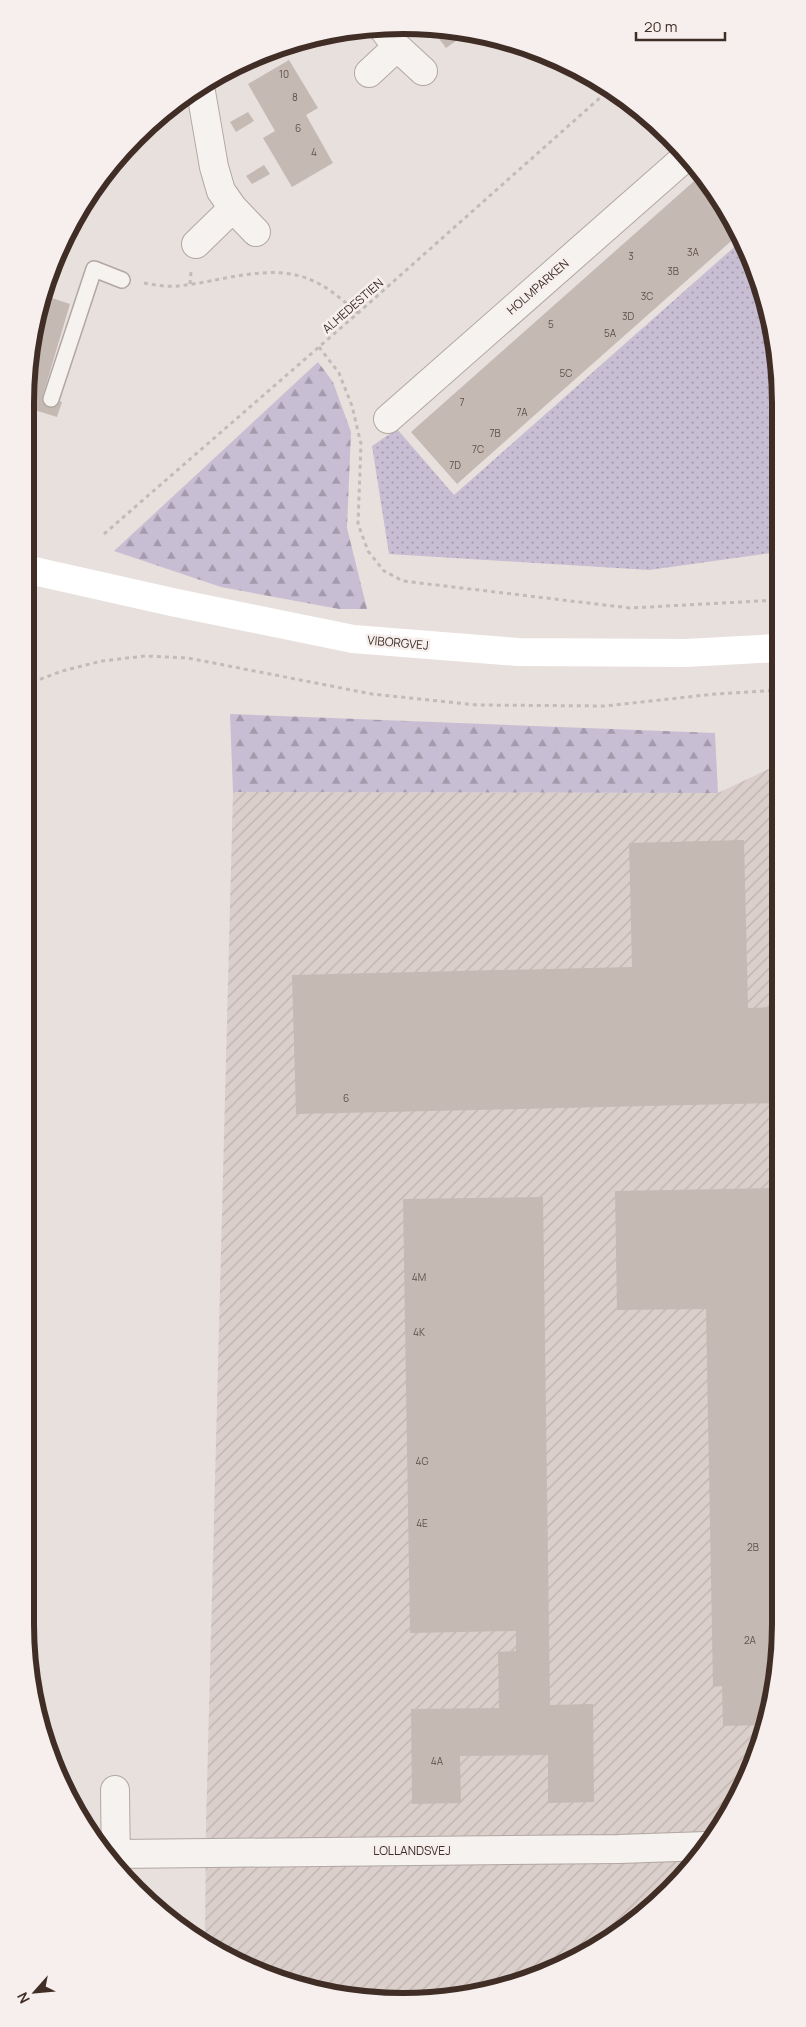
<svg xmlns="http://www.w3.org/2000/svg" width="806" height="2027" viewBox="0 0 806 2027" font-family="Manrope,sans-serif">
  <defs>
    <pattern id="industrial-furrows" width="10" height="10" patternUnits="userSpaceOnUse" patternTransform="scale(1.25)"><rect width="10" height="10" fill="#dbcfcb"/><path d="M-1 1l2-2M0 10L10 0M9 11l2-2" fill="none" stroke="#bdb2ae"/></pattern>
    <pattern id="grass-dots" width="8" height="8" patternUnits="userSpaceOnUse" patternTransform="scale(1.25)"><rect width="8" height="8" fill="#c7bed3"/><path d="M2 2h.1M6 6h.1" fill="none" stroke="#a39bab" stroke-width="1.8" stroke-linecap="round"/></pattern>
    <pattern id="forest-firs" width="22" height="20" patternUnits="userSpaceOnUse" patternTransform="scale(1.25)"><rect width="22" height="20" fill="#c7bed3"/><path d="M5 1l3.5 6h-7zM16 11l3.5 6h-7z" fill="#a39bab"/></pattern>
  </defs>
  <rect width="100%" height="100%" fill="#e8e0dd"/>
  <path fill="url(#industrial-furrows)" d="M 779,764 L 781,1624 L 761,1745 L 703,1854 L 652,1908 L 592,1951 L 476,1995 L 353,1999 L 282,1982 L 214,1952 L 205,1944 L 206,1825 L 233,792 L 718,793 Z"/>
  <path fill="url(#grass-dots)" d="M 741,241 L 752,258 L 778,353 L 778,552 L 649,570 L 389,554 L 372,446 L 397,429 L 454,495 Z"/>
  <path fill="url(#forest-firs)" d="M 318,362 L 333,382 L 351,432 L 347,528 L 367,609 L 339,609 L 221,587 L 114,551 Z
    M 230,714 L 715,733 L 718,793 L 233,792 Z"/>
  <path fill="#c5b9b4" d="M 449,28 L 452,28 L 469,32 L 446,48 L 437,36 Z
    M 302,39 L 267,63 L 262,54 Z
    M 289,60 L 318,108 L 306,115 L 333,163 L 292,187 L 263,138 L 275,131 L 248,84 Z
    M 248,112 L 254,121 L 236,132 L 230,122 Z
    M 264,165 L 270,174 L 252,184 L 246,176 Z
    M 701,175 L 738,235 L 457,484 L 411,432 Z
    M 43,295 L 70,304 L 43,395 L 62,402 L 57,417 L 25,407 Z
    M 744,840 L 748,1008 L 777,1007 L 779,1103 L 296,1114 L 292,975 L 632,967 L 629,843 Z
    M 780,1188 L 781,1624 L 764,1725 L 723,1726 L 722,1686 L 713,1687 L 706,1309 L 617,1310 L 615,1191 Z
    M 543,1197 L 550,1705 L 593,1704 L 594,1802 L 548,1803 L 548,1755 L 460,1756 L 461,1803 L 412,1804 L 411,1709 L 499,1708 L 498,1652 L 516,1651 L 516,1631 L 410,1633 L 403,1199 Z"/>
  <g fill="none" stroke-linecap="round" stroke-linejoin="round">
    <g stroke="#b2a7a2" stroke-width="18">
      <path id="lane" d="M 51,399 L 94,269 L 122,280"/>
    </g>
    <g stroke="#b2a7a2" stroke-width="30">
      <path id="street" d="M 381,26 L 397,47 L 423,71
        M 369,73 L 397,47
        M 200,86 L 214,167 L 221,191 L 233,208 L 256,232
        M 196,244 L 233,208
        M 388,419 L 688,155
        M 115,1790 L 116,1870
        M 116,1854 L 619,1849 L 707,1846"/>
    </g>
    <path stroke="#c3bbb7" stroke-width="3" stroke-dasharray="4 4" stroke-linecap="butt" d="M 144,283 C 155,285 167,287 178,286 C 219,282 272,262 311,280 C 329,287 343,301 358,313
      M 190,284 L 191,272
      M 319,347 L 339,373 L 352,406 L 361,444 L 358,524 L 368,551 L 384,571 L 403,581 L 630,608 L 778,600
      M 104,534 L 358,313 L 611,88
      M 25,685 L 62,671 L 102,661 L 145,656 L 188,658 L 372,694 L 477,705 L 605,706 L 715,694 L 779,690"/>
    <use href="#lane" stroke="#f6f2f0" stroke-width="15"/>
    <use href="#street" stroke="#f6f2f0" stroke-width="28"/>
    <path stroke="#fff" stroke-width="28" d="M 25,569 L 172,602 L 353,639 L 518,652 L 686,653 L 778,648"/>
  </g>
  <g text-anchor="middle" stroke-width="5" stroke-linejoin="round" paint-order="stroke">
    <g font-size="10" fill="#61514a">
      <text x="284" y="78">10</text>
      <text x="295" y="101">8</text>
      <text x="298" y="132">6</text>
      <text x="314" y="156">4</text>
      <text x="693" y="256">3A</text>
      <text x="631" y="260">3</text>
      <text x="673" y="275">3B</text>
      <text x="647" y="300">3C</text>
      <text x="628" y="320">3D</text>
      <text x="551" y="328">5</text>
      <text x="610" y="337">5A</text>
      <text x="566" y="377">5C</text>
      <text x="462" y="406">7</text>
      <text x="522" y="416">7A</text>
      <text x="495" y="437">7B</text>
      <text x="478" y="453">7C</text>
      <text x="455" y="469">7D</text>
      <text x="346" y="1102">6</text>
      <text x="419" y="1281">4M</text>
      <text x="419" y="1336">4K</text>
      <text x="422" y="1465">4G</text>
      <text x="422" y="1527">4E</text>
      <text x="753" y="1551">2B</text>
      <text x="750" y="1644">2A</text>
      <text x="437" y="1765">4A</text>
    </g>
    <g font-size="12" fill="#402e26" stroke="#f6efed">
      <text transform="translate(538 287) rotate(-41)" y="4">HOLMPARKEN</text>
      <text transform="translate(353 306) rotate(-41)" y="4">ALHEDESTIEN</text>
      <text transform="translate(398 643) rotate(5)" y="4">VIBORGVEJ</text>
      <text x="412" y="1855">LOLLANDSVEJ</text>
    </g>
  </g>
  <path d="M0 0H806V2027H0ZM403 34H403A369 369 0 0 1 772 403V1624A369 369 0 0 1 403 1993H403A369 369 0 0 1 34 1624V403A369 369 0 0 1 403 34Z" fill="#f6efed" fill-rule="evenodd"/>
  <path fill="none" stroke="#402e26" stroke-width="6" d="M403 34H403A369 369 0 0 1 772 403V1624A369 369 0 0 1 403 1993H403A369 369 0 0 1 34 1624V403A369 369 0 0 1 403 34Z"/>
  <g transform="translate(35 1992) rotate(243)" stroke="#f6efed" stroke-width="4" paint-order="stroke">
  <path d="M0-4L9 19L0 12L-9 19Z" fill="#402e26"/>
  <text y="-8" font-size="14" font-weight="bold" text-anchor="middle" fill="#402e26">N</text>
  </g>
  <path d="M636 32v8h89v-8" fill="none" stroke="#402e26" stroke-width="2.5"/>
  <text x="644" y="32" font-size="15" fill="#402e26" stroke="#f6efed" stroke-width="4" paint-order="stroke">20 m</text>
</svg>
